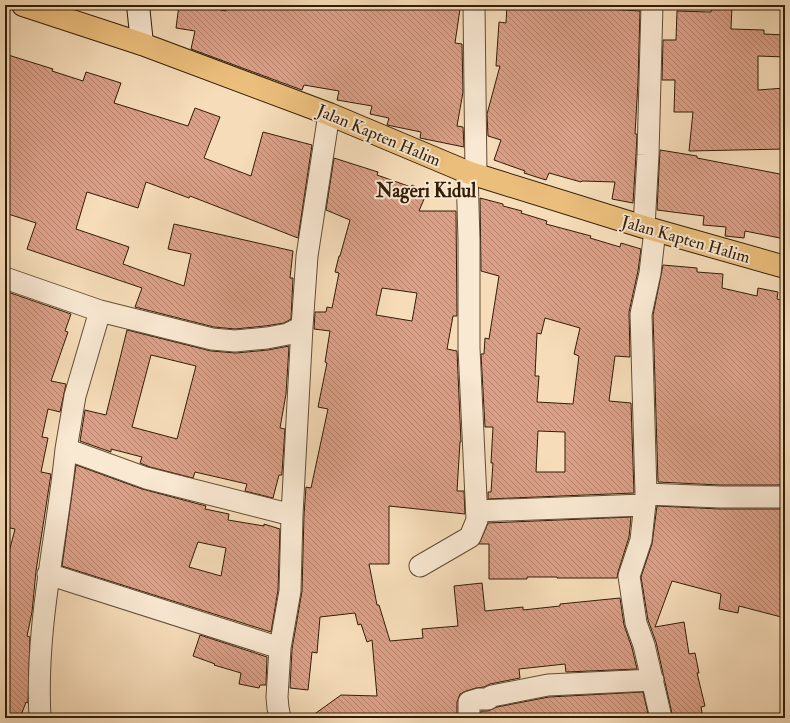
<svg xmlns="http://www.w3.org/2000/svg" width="790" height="723" viewBox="0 0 790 723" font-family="'IM FELL Double Pica',serif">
  <defs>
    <pattern id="building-back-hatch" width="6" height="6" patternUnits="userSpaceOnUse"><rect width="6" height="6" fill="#dc9f87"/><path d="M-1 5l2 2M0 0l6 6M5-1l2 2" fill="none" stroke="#b3816c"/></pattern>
  </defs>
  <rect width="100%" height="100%" fill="#f6dcb9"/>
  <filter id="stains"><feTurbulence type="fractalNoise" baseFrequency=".005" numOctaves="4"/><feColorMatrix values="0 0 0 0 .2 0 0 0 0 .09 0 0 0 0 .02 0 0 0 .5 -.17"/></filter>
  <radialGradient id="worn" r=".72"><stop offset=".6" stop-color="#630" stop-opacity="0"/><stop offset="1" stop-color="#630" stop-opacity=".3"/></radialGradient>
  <path fill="url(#building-back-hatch)" stroke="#311d06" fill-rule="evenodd" d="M 179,5 L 200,8 L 201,6 L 226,11 L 227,5 L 440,5 L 460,9 L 455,43 L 462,44 L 463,92 L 457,126 L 463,127 L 464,147 L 420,138 L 421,132 L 387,125 L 389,118 L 370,114 L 372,106 L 337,100 L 339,91 L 304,85 L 302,90 L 191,49 L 195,31 L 176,28 Z
    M 507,5 L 609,5 L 608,9 L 640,11 L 638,82 L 635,134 L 637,134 L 636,155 L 633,203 L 612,199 L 615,182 L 582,181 L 581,182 L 549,173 L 546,180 L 524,173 L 525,171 L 494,160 L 501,140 L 488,136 L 487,114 L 500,66 L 496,66 L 499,22 L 506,23 Z
    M 712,5 L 732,5 L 731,29 L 764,30 L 764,34 L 785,35 L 785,57 L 758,56 L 758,90 L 785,88 L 785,149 L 689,151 L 693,112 L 674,112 L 675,80 L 662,80 L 663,40 L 676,40 L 677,11 L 711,12 Z
    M 5,54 L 53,69 L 52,71 L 83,81 L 86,72 L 121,83 L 114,103 L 188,126 L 195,108 L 220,117 L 204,158 L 251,176 L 263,132 L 312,145 L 298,238 L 190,196 L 189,198 L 146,182 L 138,208 L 87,192 L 76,229 L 129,247 L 123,264 L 184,286 L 191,254 L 168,249 L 174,224 L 293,251 L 290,278 L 293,278 L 291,319 L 284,323 L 265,326 L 235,329 L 214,327 L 135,307 L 142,288 L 27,249 L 36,223 L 5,213 Z
    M 660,150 L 697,156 L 697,158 L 785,175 L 785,239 L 745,231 L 744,238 L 725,236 L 726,227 L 703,225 L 704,216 L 657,210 Z
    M 334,158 L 378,172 L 377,175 L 411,187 L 412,185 L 427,192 L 419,211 L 456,211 L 457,316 L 453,316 L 447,349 L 457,351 L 461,442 L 460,442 L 457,491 L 464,491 L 465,514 L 389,506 L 389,564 L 369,564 L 377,605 L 379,605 L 390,641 L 423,638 L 422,629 L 458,626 L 454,586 L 482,583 L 485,611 L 523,607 L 523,610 L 560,606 L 560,604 L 620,598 L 624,625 L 632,648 L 637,669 L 566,672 L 565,664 L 519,669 L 520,678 L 490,684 L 484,687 L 476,688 L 466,691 L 460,694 L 457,702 L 457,718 L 309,718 L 341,695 L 377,696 L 372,640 L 367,642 L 361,624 L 358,625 L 355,613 L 320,617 L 317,653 L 312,652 L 308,690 L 290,688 L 292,649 L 302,591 L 304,515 L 306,487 L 311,488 L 328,409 L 318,407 L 327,363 L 325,362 L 330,331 L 314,329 L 315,312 L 326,312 L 327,307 L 332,308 L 339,273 L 335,272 L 339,256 L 340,256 L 350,220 L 326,210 ZM 382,288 L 417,293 L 412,321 L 376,315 Z
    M 480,198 L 503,204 L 503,206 L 522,211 L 521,213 L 547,221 L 546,224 L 591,236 L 590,238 L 620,247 L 621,243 L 641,249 L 638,271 L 629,312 L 630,357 L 615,356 L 609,401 L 631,403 L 634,493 L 488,499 L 488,492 L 491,492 L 493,463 L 491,463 L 493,427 L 485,427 L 481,354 L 484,354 L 485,338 L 489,339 L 499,276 L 481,271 ZM 545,318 L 580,328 L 574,354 L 579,356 L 573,404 L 537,402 L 539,376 L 535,376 L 537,333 L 541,334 ZM 538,431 L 565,432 L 565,472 L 536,472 Z
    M 663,265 L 697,268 L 697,272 L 723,274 L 722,288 L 757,296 L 758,288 L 778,292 L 777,299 L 785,301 L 785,485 L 720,485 L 658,482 L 653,315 Z
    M 5,291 L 71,314 L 65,331 L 68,332 L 51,381 L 66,384 L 60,412 L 48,409 L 42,437 L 48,438 L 41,472 L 51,474 L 36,571 L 32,612 L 27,636 L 30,637 L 28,703 L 26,702 L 20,718 L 5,718 L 5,556 L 8,556 L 15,529 L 5,527 Z
    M 127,330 L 211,351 L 236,353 L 268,350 L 289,346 L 286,394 L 280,428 L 285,429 L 282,473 L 282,475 L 279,475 L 273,498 L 245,491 L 247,484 L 195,472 L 193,478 L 150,467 L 140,463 L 142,457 L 111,449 L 111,452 L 80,441 L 85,410 L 106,415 ZM 151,355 L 196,366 L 177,439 L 132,427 Z
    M 76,465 L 142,489 L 206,506 L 205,509 L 229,514 L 228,520 L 264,526 L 264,524 L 280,529 L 278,590 L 271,632 L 62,566 ZM 198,542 L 226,548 L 221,576 L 189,567 Z
    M 657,506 L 720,509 L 785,509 L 785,618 L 739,606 L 738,613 L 719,609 L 721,594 L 672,581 L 655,627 L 684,622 L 689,654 L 695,653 L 699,673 L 697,673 L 705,706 L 701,707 L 703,718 L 673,718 L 656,642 L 648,620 L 641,577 L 652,544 Z
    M 631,517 L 629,537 L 618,572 L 617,578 L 557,578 L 557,577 L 527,577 L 527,579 L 489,579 L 489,544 L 479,544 L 488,523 Z
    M 200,635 L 267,657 L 266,685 L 260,685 L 259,688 L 239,684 L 241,673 L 214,665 L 215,664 L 193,656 Z
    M 643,692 L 649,718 L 481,718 L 481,711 L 488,711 L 497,707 L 549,697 Z"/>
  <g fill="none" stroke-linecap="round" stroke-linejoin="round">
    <g stroke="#624d33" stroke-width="23">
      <path id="street" d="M 474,5 L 476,175
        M 644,227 L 648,155 L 652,5
        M 655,230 L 650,273 L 641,314 L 646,494 L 641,540 L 629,576 L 636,623 L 644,645 L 661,718
        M 5,278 L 100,311 L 212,339 L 235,341 L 267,338 L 288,334 L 302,327 L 307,256 L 329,114
        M 100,311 L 75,396 L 66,449 L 146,478 L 292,515
        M 646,494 L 720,497 L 785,497
        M 477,511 L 644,505
        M 420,566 L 470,537 L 477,520 L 469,348 L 469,240 L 467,172
        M 48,574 L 280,648
        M 40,718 C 35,626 57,540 66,449
        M 280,718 L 278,708 L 277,697 L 280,648 L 290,591 L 292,515 L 302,327
        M 469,718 L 469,702 L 479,699 L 488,699 L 492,696 L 548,685 L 653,680"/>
    </g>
    <g stroke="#311d06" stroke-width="24">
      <path id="secondary" d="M 138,5 L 142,44"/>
    </g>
    <g stroke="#311d06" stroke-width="24">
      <path id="primary" d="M 23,5 L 142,44 L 329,114 L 467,172 L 644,227 L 785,267"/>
    </g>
    <use href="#street" stroke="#f9e8d2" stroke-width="21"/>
    <use href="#secondary" stroke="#f9e8d2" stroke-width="22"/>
    <use href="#primary" stroke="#ebbe7c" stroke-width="22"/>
  </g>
  <g text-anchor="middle" stroke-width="4" stroke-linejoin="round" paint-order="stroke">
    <g font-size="17" fill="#311d06" stroke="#f9e8d2">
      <text transform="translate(379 135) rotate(23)" y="6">Jalan Kapten Halim</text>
      <text transform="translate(686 239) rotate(16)" y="6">Jalan Kapten Halim</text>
    </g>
    <g font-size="19" font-weight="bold" fill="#311d06" stroke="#f9e8d2">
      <text x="426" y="197">Nageri Kidul</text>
    </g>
  </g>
  <rect width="790" height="723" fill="none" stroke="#f6dcb9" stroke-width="20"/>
  <rect x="6" y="6" width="778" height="711" fill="none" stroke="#311d06" stroke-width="2"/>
  <rect x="10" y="10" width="770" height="703" fill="none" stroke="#311d06"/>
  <rect width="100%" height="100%" filter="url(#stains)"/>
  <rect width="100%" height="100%" fill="url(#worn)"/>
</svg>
